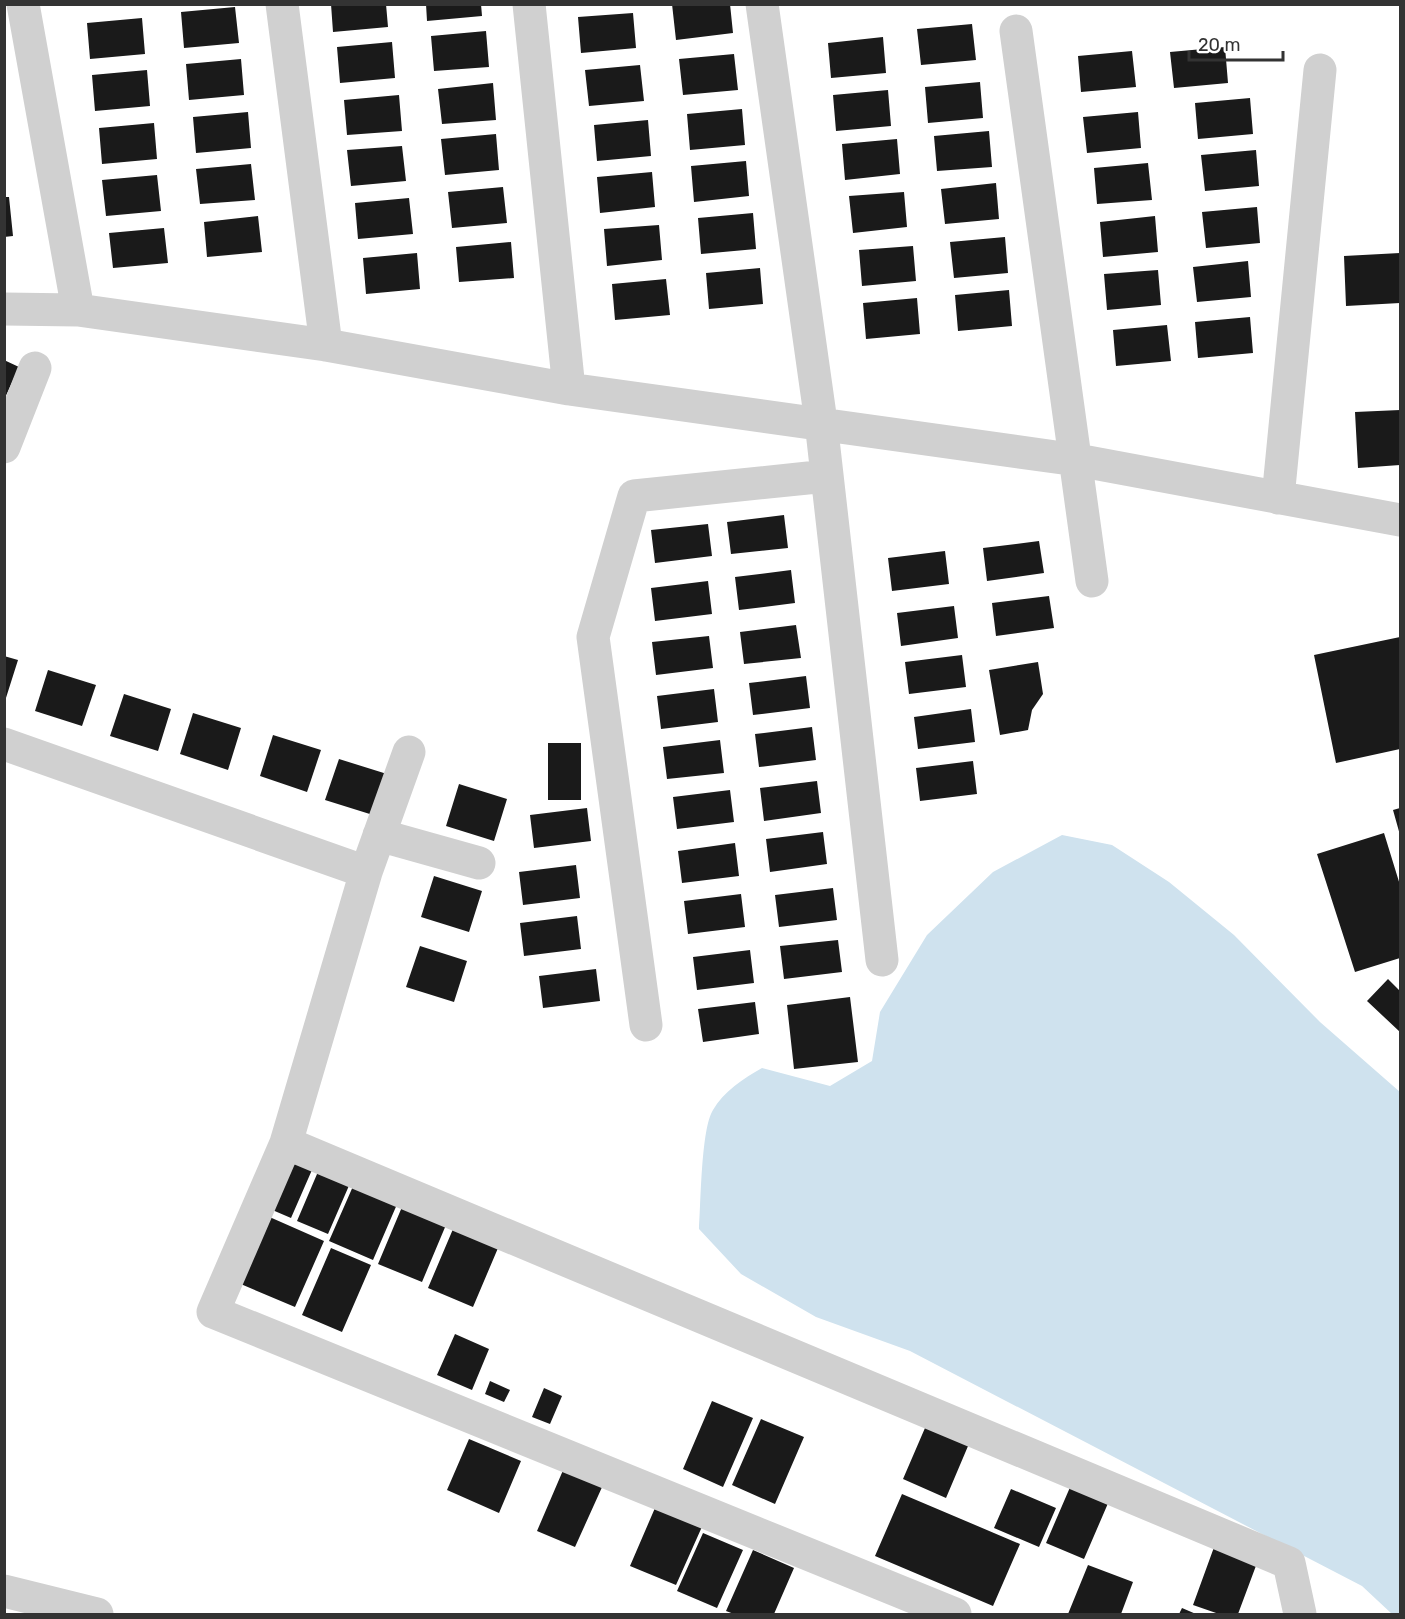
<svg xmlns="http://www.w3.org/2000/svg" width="1405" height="1619" viewBox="0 0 1405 1619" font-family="Rubik,sans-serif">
  <rect width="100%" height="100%" fill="#fff"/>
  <path fill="#cfe2ee" d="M 1062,835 L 1112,845 L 1169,882 L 1234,935 L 1320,1022 L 1400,1092 L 1400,1614 L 1392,1614 L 1362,1586 L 910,1351 L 816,1317 L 741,1274 L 699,1229 C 701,1203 701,1129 713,1110 C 723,1092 744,1078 762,1068 L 830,1086 L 872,1061 L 880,1012 L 927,935 L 993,872 Z"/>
  <path fill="#1a1a1a" d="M 331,4 L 386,4 L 388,27 L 333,32 Z
    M 426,4 L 481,4 L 482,16 L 427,21 Z
    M 672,4 L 730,4 L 733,33 L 676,40 Z
    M 235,7 L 239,43 L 184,48 L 181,12 Z
    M 633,13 L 636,48 L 581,53 L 578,17 Z
    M 142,18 L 145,54 L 90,59 L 87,23 Z
    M 972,24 L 976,60 L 921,65 L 917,29 Z
    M 486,31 L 489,67 L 434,71 L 431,36 Z
    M 883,37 L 886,73 L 831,78 L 828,43 Z
    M 392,42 L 395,78 L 340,83 L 337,47 Z
    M 1225,47 L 1228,83 L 1174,88 L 1170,52 Z
    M 1132,51 L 1136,87 L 1081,92 L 1078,56 Z
    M 734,54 L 738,90 L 683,95 L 679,59 Z
    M 241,59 L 244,95 L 189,100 L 186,64 Z
    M 640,65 L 644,101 L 589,106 L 585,70 Z
    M 147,70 L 150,106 L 95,111 L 92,75 Z
    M 980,82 L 983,118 L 928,123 L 925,87 Z
    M 493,83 L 496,120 L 442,124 L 438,89 Z
    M 888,90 L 891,126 L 836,131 L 833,95 Z
    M 399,95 L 402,131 L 347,135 L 344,100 Z
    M 1250,98 L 1253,134 L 1198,139 L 1195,103 Z
    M 742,109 L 745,145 L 690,150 L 687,114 Z
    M 248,112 L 251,148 L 196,153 L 193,117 Z
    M 1138,112 L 1141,148 L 1087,153 L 1083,117 Z
    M 648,120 L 651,156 L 597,161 L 594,125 Z
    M 154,123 L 157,159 L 102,164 L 99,128 Z
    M 989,131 L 992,167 L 937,171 L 934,136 Z
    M 496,134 L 499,170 L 445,175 L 441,139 Z
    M 897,139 L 900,174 L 845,180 L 842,144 Z
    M 402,146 L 406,181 L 351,186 L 347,150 Z
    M 1256,150 L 1259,186 L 1205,191 L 1201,155 Z
    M 746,161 L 749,196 L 694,202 L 691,166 Z
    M 1148,163 L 1152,200 L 1097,204 L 1094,168 Z
    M 251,164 L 255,200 L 200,204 L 196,169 Z
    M 652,172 L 655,207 L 600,213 L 597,177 Z
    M 157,175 L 161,211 L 106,216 L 102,180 Z
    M 996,183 L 999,219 L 945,224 L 941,189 Z
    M 503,187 L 507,223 L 452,228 L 448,192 Z
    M 904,192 L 907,227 L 853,233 L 849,196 Z
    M 4,197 L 9,197 L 13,236 L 4,237 Z
    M 409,198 L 413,234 L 358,239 L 355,203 Z
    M 1257,207 L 1260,243 L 1206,248 L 1202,212 Z
    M 753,213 L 756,249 L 701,254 L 698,218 Z
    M 258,216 L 262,252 L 207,257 L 204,222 Z
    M 1155,216 L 1158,252 L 1103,257 L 1100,222 Z
    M 659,225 L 662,260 L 607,266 L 604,229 Z
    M 164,228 L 168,263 L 113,268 L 109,233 Z
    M 1005,237 L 1008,273 L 954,278 L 950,242 Z
    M 511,242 L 514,278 L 459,282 L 456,247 Z
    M 913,246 L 916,281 L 862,286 L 859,250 Z
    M 417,253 L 420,289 L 366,294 L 363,258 Z
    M 1400,253 L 1400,303 L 1346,306 L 1344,256 Z
    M 1248,261 L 1251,297 L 1197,302 L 1193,267 Z
    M 760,268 L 763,304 L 709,309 L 706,273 Z
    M 1158,270 L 1161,305 L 1107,310 L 1104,274 Z
    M 666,279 L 670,315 L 615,320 L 612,284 Z
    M 1009,290 L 1012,326 L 958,331 L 955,295 Z
    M 917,298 L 920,334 L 866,339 L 863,303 Z
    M 1250,317 L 1253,353 L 1198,358 L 1195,322 Z
    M 1167,325 L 1171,361 L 1116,366 L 1113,330 Z
    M 4,360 L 19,367 L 4,400 Z
    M 1400,410 L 1400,465 L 1358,468 L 1355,412 Z
    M 784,515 L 788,548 L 731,554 L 727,522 Z
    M 708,524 L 712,556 L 655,563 L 651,530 Z
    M 1039,541 L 1044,573 L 987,581 L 983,548 Z
    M 945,551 L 949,584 L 892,591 L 888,558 Z
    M 791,570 L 795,603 L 739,610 L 735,577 Z
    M 708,581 L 712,614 L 655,621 L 651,588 Z
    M 1049,596 L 1054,628 L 996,636 L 992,603 Z
    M 954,606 L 958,638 L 901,646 L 897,613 Z
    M 796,625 L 801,658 L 744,664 L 740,632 Z
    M 709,636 L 713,668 L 656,675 L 652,642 Z
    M 1400,637 L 1400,749 L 1336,763 L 1314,655 Z
    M 962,655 L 966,687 L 909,694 L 905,662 Z
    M 4,656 L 18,660 L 5,701 L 4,701 Z
    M 1038,662 L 1043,694 L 1032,710 L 1028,730 L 1000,735 L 989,670 Z
    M 48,670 L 96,685 L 82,726 L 35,711 Z
    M 806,676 L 810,708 L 753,715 L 749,683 Z
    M 714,689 L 718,722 L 661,729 L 657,696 Z
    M 124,694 L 171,709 L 158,751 L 110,736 Z
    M 971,709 L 975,742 L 918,749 L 914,717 Z
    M 193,713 L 241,728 L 228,770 L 180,754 Z
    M 812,727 L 816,760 L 759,767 L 755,734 Z
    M 273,735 L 321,750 L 307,792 L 260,776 Z
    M 720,740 L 724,773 L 667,779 L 663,747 Z
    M 548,743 L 581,743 L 581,800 L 548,800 Z
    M 339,759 L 387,774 L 373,815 L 325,800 Z
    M 973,761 L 977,794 L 920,801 L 916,768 Z
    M 817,781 L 821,813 L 764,821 L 760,788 Z
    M 459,784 L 507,799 L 494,841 L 446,826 Z
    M 730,790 L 734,822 L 677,829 L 673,797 Z
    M 587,808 L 591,841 L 534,848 L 530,815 Z
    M 1400,808 L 1400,835 L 1393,810 Z
    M 823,832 L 827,864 L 770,872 L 766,839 Z
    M 1384,833 L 1400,885 L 1400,958 L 1355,972 L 1317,854 Z
    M 735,843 L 739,876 L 682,883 L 678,851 Z
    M 576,865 L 580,898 L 523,905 L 519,872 Z
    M 434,876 L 482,891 L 469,932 L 421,917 Z
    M 833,888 L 837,920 L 779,927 L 775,895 Z
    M 741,894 L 745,927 L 688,934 L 684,901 Z
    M 577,916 L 581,949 L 524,956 L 520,923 Z
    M 838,940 L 842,972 L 784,979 L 780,946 Z
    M 420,946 L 467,961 L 454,1002 L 406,987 Z
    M 750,950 L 754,983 L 697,990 L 693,957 Z
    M 596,969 L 600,1001 L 543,1008 L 539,976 Z
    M 1388,979 L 1400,991 L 1400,1032 L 1367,1001 Z
    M 850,997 L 858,1062 L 794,1069 L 787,1005 Z
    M 755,1002 L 759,1034 L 703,1042 L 698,1009 Z
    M 294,1154 L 315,1163 L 291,1218 L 270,1209 Z
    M 320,1167 L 351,1181 L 328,1234 L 297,1221 Z
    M 354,1184 L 398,1202 L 373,1260 L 329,1241 Z
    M 407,1195 L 451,1213 L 422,1282 L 378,1264 Z
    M 265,1215 L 324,1241 L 295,1307 L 236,1282 Z
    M 456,1222 L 501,1241 L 473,1307 L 428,1288 Z
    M 331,1248 L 371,1265 L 342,1332 L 302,1315 Z
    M 455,1334 L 489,1349 L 472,1390 L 437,1375 Z
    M 490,1381 L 510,1390 L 504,1402 L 485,1394 Z
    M 544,1388 L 562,1396 L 550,1424 L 532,1417 Z
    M 712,1401 L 753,1418 L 723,1487 L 683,1469 Z
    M 761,1419 L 804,1437 L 775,1504 L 732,1485 Z
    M 928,1421 L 971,1439 L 946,1498 L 903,1479 Z
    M 469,1439 L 521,1461 L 499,1513 L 447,1490 Z
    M 564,1468 L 603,1485 L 575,1547 L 537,1531 Z
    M 1071,1485 L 1109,1501 L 1084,1559 L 1046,1543 Z
    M 1011,1489 L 1056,1508 L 1039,1547 L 994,1528 Z
    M 902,1494 L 1020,1544 L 993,1606 L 875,1556 Z
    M 658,1501 L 705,1520 L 676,1585 L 630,1566 Z
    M 703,1533 L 743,1550 L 717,1608 L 677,1591 Z
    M 1217,1539 L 1260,1555 L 1238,1614 L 1219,1614 L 1193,1605 Z
    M 753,1550 L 794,1568 L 774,1614 L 734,1614 L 726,1611 Z
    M 1088,1565 L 1133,1582 L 1121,1614 L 1068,1614 Z
    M 1182,1608 L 1196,1614 L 1179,1614 Z"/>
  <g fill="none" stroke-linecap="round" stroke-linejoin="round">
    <path stroke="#d0d0d0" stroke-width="33" d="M 23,4 L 78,310
      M 282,4 L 326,345
      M 529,4 L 569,389
      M 762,4 L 821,422 L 882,960
      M 1016,31 L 1092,581
      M 4,309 L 78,310 L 326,345 L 569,389 L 1077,460 L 1400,520
      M 4,447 L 35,368
      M 1278,498 L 1320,70
      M 4,744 L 366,872
      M 409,752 L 366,872 L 286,1143 L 1289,1563 L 1300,1614
      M 379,835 L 479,863
      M 646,1025 L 593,637 L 634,496 L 827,476
      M 286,1143 L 213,1312 L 955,1614
      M 4,1591 L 97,1614"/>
  </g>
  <rect width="1405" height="1619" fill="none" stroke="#333333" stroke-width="12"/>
  <path d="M1189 51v9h94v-9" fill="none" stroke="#333333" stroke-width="3"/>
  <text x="1198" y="51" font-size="18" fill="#333333" stroke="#ffffff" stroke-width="4.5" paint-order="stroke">20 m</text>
</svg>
